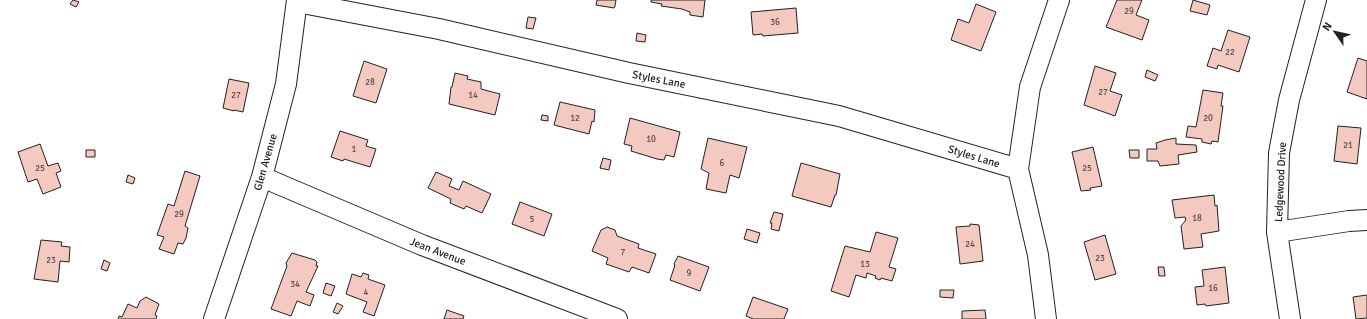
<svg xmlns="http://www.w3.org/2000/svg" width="1367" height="319" viewBox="0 0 1367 319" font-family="Signika,sans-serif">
  <rect width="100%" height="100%" fill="#fff"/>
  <path fill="#f3c9c0" stroke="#222" d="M 73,0 L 79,2 L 76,7 L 70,4 Z
    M 597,0 L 616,0 L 615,6 L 614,8 L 596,5 Z
    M 651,0 L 705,0 L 703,17 L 690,15 L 690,12 L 682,9 L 661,6 L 662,4 L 651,2 Z
    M 1117,0 L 1142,0 L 1136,15 L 1149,20 L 1142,40 L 1106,27 Z
    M 1193,0 L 1210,5 L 1207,15 L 1190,11 Z
    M 976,4 L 996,12 L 981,51 L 951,40 L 958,19 L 969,23 Z
    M 796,8 L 798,33 L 763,36 L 762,34 L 753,35 L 751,12 Z
    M 528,17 L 536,18 L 533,29 L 526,28 Z
    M 1228,30 L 1250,37 L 1239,72 L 1218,65 L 1217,69 L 1207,66 L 1213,48 L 1221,51 Z
    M 637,33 L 646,35 L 645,42 L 636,41 Z
    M 1358,58 L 1367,61 L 1367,99 L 1347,92 Z
    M 364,61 L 387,69 L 376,103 L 353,96 Z
    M 1095,66 L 1116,73 L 1110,91 L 1122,95 L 1115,116 L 1084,105 Z
    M 1147,70 L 1158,75 L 1155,81 L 1145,77 Z
    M 455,73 L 468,76 L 467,79 L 481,82 L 481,89 L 500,94 L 495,115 L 449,104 L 451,87 L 452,87 Z
    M 229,79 L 249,83 L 243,112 L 234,110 L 234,111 L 223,108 Z
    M 1203,90 L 1223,93 L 1221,106 L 1223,106 L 1218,142 L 1212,141 L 1211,144 L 1202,142 L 1202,139 L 1186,137 L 1188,126 L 1196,127 Z
    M 560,102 L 595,110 L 594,122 L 592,121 L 589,134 L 554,125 Z
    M 542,115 L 548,116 L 548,121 L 541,120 Z
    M 630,118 L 680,132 L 674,157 L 666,155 L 664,160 L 657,159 L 631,151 L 632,146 L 624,144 Z
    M 1338,126 L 1361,128 L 1357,164 L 1334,161 Z
    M 340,131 L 368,140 L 366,146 L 376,149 L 370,167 L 344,159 L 343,161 L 331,157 Z
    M 708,138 L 747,147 L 739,178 L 730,175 L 726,193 L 706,189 L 709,173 L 701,169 Z
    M 1176,138 L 1176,144 L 1196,145 L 1197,152 L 1178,155 L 1179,164 L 1160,166 L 1158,161 L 1147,161 L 1147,149 L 1157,149 L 1156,143 L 1165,140 Z
    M 40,144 L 48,166 L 58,163 L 61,171 L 56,173 L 61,187 L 43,194 L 37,179 L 28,182 L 18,152 Z
    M 1093,147 L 1102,186 L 1090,188 L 1091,190 L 1081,191 L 1072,152 Z
    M 86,150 L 95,150 L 95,157 L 86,157 Z
    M 1129,150 L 1139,150 L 1139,158 L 1130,158 Z
    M 603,158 L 611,160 L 609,170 L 600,168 Z
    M 801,163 L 840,174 L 836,195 L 835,195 L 831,207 L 792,196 Z
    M 185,171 L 200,176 L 185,226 L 188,228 L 186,238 L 183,244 L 178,243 L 174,254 L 159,249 L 164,237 L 157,235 L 168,204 L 174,206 Z
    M 436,172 L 452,179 L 449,186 L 459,190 L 463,181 L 491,194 L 482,213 L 466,206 L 464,209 L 450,203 L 451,199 L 428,188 Z
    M 128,175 L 135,178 L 133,184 L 126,182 Z
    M 1214,195 L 1215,206 L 1217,205 L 1219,231 L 1201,234 L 1203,247 L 1184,249 L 1181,226 L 1186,220 L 1185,217 L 1175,218 L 1172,200 Z
    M 520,202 L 552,214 L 544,236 L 512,224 Z
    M 774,212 L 783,214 L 779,231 L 771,229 L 772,223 L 770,223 Z
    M 970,224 L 979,225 L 983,261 L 960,264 L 956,227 L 970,226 Z
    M 607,227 L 615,230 L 617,236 L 639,244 L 638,248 L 656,254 L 649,273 L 632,267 L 629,272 L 606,264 L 608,258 L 592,251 L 601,230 Z
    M 747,229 L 760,233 L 757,243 L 744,239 Z
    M 876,232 L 898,238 L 889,267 L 896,269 L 892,281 L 881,278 L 880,280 L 875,278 L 876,276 L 867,273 L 866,278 L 856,275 L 849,297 L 831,291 L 845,246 L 870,252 Z
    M 1105,235 L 1116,274 L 1095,280 L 1084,242 Z
    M 41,240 L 62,242 L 61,246 L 70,247 L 69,262 L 60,261 L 58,282 L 34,279 Z
    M 292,253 L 315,260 L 317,262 L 316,266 L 318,266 L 306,292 L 314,295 L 310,306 L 297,301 L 291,316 L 271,309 L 287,266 L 286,263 Z
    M 678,256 L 709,267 L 700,291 L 670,280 L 675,265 L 674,264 Z
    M 104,260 L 110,263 L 107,271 L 101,269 Z
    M 1158,267 L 1164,267 L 1165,276 L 1159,276 Z
    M 1225,267 L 1229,303 L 1206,306 L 1205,304 L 1197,305 L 1195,287 L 1204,286 L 1202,270 Z
    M 363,273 L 369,275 L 368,279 L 385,285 L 374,316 L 363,312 L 367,302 L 346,294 L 352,274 L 361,277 Z
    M 326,283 L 335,286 L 331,296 L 323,293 Z
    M 940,290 L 954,290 L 953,298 L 940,297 Z
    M 1367,295 L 1367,318 L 1356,319 L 1353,297 Z
    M 146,297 L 159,304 L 155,315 L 157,316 L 156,319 L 118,319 L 119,316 L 122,317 L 128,304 L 137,308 L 140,301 Z
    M 753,297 L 788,309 L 784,319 L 753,319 L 746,316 Z
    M 337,303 L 343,306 L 338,314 L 333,312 Z
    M 447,310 L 464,316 L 463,319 L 444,319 Z
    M 985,310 L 986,319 L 962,319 L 962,311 Z"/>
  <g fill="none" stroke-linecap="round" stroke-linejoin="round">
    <g stroke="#222" stroke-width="22">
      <path id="minor" d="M 297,2 L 439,29 L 629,73 L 839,116 L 1018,169
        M 262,177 L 422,245 L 617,319
        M 1277,232 L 1349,221 L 1367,220
        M 214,319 L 262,177 L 286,84 L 297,0
        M 1046,319 L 1038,255 L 1018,169 L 1030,87 L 1059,0
        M 1290,319 L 1277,232 L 1279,153 L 1289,100 L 1316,0"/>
    </g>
    <use href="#minor" stroke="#fff" stroke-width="20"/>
  </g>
  <g text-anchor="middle" stroke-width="3" stroke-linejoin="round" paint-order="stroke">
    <g font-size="9" fill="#564c4a">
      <text x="1129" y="14">29</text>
      <text x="775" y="25">36</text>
      <text x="1230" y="55">22</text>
      <text x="370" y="85">28</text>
      <text x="1103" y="95">27</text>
      <text x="236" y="98">27</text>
      <text x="473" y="98">14</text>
      <text x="575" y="121">12</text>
      <text x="1208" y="121">20</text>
      <text x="651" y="142">10</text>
      <text x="1348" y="148">21</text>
      <text x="354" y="152">1</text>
      <text x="722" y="166">6</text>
      <text x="40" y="171">25</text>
      <text x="1087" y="171">25</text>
      <text x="179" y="217">29</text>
      <text x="1197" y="221">18</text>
      <text x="532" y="222">5</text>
      <text x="970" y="247">24</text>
      <text x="623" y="255">7</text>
      <text x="1100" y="261">23</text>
      <text x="51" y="263">23</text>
      <text x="865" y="267">13</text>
      <text x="689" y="276">9</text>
      <text x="295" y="287">34</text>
      <text x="1213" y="291">16</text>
      <text x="366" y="295">4</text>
    </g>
    <g font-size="11" fill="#222" stroke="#fff">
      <text transform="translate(659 79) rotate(11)" y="4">Styles Lane</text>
      <text transform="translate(974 156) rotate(17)" y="4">Styles Lane</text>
      <text transform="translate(265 162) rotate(-74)" y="4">Glen Avenue</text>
      <text transform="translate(1280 182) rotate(-87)" y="4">Ledgewood Drive</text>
      <text transform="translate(438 251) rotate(21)" y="4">Jean Avenue</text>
    </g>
  </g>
  <g transform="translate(1335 32) rotate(304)" stroke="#ffffff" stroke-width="3" paint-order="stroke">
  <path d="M0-3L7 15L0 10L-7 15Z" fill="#222222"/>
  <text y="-6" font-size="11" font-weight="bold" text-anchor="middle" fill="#222222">N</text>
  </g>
</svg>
